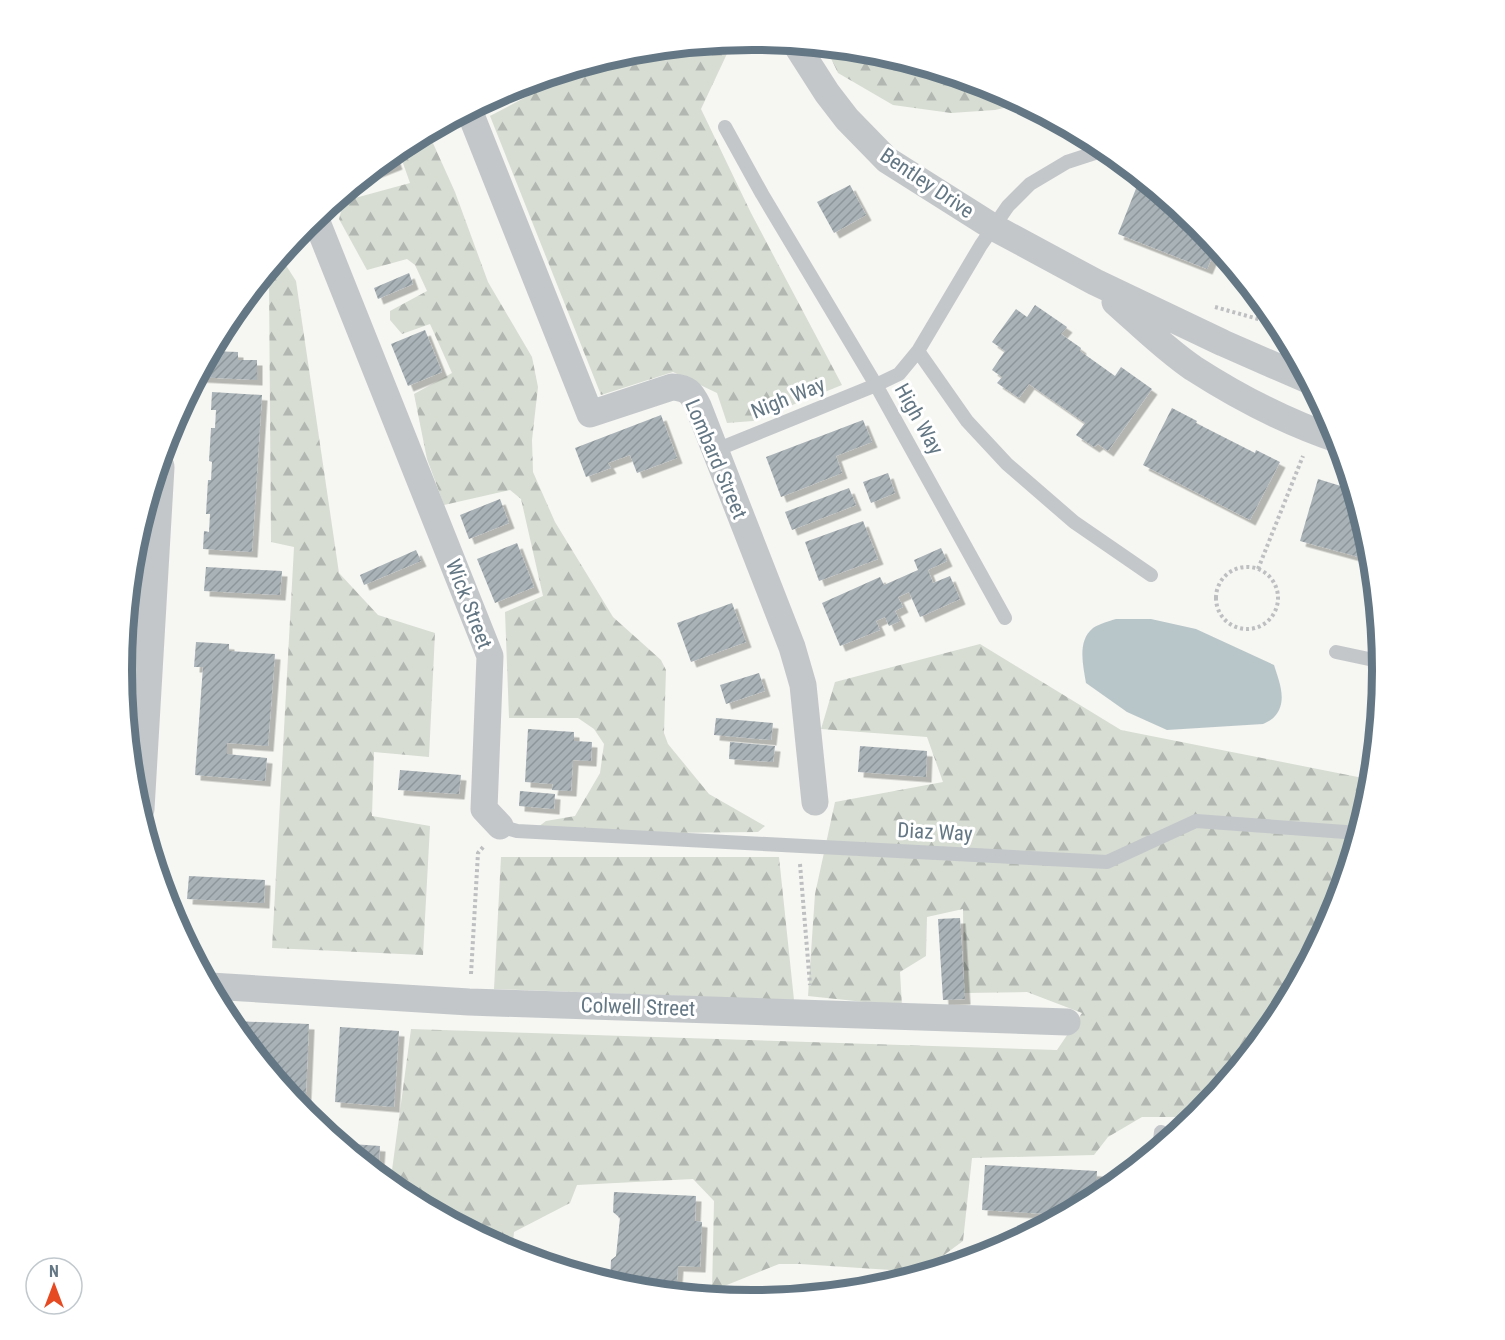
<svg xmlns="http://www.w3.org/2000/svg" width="1505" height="1340" viewBox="0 0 1505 1340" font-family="'Roboto Condensed',sans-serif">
  <defs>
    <pattern id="forest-firs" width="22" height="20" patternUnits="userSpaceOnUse" patternTransform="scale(1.5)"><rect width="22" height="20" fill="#d7ddd3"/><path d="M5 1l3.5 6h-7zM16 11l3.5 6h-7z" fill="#b2b8b1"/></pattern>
    <pattern id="building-hatch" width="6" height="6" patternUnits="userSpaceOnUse" patternTransform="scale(1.5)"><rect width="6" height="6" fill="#a9b2b7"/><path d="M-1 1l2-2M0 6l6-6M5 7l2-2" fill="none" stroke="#8d969a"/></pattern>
    <filter id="shadow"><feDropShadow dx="5.5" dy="5.5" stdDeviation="0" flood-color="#0004"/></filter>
  </defs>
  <rect width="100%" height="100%" fill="#f6f6f2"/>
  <path fill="url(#forest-firs)" d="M 733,41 L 701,109 L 751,213 L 842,385 L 753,421 L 727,423 L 717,393 L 673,372 L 601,395 L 490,116 L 590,63 L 630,51 Z
    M 825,46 L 876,51 L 994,87 L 1025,103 L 995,110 L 951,113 L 893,105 L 838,73 Z
    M 428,132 L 455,192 L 488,282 L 532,357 L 538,387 L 532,440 L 533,472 L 555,522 L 613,617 L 661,660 L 666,670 L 664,733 L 668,744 L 709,794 L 765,826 L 758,832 L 555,834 L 538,827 L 546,821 L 575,816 L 600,773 L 604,744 L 594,729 L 578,718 L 509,718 L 505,612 L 543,596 L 521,499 L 510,490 L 444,505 L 427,459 L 414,394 L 452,373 L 430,324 L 402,334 L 390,320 L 390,311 L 427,291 L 415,265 L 407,259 L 367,270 L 339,219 L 344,201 L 410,183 L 398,149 Z
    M 280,256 L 296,281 L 339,573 L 378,615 L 435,633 L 429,757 L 374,752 L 372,816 L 430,826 L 423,955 L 272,948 L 294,547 L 271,542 L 269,283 L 274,263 Z
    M 980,644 L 1121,730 L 1373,780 L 1371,793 L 1335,912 L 1277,1021 L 1198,1116 L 1196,1118 L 1194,1117 L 1142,1117 L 1108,1137 L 1094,1155 L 972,1158 L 963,1241 L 921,1272 L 800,1264 L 779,1264 L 712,1291 L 714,1201 L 693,1179 L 577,1185 L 570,1203 L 514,1232 L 512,1253 L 402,1194 L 390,1185 L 411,1029 L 1057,1050 L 1082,1013 L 1027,992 L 964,993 L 963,909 L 927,917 L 926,956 L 900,972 L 902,1006 L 808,996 L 815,894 L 835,802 L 943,782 L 927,737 L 821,729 L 835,682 Z
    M 501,857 L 779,857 L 794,1000 L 494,989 Z"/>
  <path fill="#b9c6c9" d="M 1116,619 L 1151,619 L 1196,629 L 1274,665 C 1279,681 1288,701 1275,716 C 1273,719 1267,722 1263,724 L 1167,730 L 1127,712 L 1086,683 C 1083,665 1077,641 1093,628 C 1099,624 1109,621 1116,619 Z"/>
  <path fill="url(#building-hatch)" filter="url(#shadow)" d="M 393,153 L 397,164 L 364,177 Z
    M 1139,181 L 1153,186 L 1199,224 L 1219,248 L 1216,256 L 1213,255 L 1207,269 L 1118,234 Z
    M 850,185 L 866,215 L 834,233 L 817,202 Z
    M 1236,270 L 1238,271 L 1254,291 L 1231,282 Z
    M 409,273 L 413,284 L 378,299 L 374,288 Z
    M 1035,305 L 1067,327 L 1061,334 L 1081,348 L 1080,351 L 1115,376 L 1121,367 L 1152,389 L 1108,451 L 1098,444 L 1094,447 L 1076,435 L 1085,423 L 1029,384 L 1019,398 L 997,383 L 1002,377 L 992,370 L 1005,351 L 992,342 L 1016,309 L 1027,317 Z
    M 425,330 L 442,372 L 408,386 L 391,344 Z
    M 211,351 L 238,352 L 238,360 L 257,360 L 257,380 L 197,377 Z
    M 212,392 L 262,395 L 252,552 L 203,549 L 204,531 L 209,532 L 210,514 L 206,514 L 208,480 L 211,480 L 212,462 L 209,461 L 211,428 L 215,428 L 216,410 L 211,410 Z
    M 1172,408 L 1197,421 L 1196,423 L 1255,453 L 1256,450 L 1280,462 L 1250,520 L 1143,465 Z
    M 661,415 L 677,458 L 637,473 L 630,455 L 608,463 L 611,468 L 586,477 L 575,448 Z
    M 863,420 L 872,442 L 836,456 L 842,473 L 781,497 L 766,457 Z
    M 888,473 L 895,493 L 871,503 L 863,482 Z
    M 1318,479 L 1344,487 L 1344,489 L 1355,492 L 1371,547 L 1373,561 L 1300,541 Z
    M 849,488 L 856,505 L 792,530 L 785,512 Z
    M 500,499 L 509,523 L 469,539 L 460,515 Z
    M 863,521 L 878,559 L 819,581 L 805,542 Z
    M 517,543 L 534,587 L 495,603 L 477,559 Z
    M 941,548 L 947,561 L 928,570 L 933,583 L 950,576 L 960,599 L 920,617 L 909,592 L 898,597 L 903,607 L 895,611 L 900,621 L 889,626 L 885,617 L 876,621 L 880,630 L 840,646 L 822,603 L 880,577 L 884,585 L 918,570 L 914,560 Z
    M 416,550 L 421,561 L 364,585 L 360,575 Z
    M 206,567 L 282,571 L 280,595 L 204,591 Z
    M 732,603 L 746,642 L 691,662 L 677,623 Z
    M 196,642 L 229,644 L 229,651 L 275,654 L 268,746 L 227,743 L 227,754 L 267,758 L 265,781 L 195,775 L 203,667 L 194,667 Z
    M 759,673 L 765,691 L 726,704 L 720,685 Z
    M 716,718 L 773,723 L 771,740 L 714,735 Z
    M 528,729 L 574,732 L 574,741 L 592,742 L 591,761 L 573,760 L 571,791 L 552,790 L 553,784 L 525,782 Z
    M 730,742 L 775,746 L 773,762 L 729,759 Z
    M 860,746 L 927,751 L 926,777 L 858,772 Z
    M 400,770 L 461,775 L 459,794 L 398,790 Z
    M 520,791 L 555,794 L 554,809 L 519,806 Z
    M 189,876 L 265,880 L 264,903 L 187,899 Z
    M 960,918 L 965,999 L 943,1000 L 938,919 Z
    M 234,1021 L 309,1024 L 305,1115 L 234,1028 Z
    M 340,1027 L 399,1031 L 394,1107 L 335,1102 Z
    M 352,1144 L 380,1146 L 378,1175 L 352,1153 Z
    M 985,1165 L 1097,1171 L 1096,1199 L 1065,1215 L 982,1210 Z
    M 614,1192 L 696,1196 L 695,1221 L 702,1222 L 700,1267 L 678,1266 L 676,1293 L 629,1289 L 610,1283 L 611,1260 L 616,1256 L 620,1218 L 613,1212 Z"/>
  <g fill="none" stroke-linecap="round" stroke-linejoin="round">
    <path stroke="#bdbfc1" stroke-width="4" stroke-dasharray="3 3" stroke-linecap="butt" d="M 1215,307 L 1280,325
      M1216 598a31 31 0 1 1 62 0a31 31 0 1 1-62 0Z
      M 1258,569 L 1303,456
      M 800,864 L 810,985
      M 471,974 L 478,853 L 484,846"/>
    <path stroke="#c3c7ca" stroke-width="14" d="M 725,127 L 762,194 L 876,385 L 1005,618
      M 918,351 L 967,421 L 1007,464 L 1074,522 L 1151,575
      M 716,450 L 876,385 L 899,374 L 918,351 L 981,245 L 1008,206 L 1030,184 L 1067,162 L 1107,149
      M 1336,652 L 1383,662
      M 500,826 L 517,831 L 1107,862 L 1196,821 L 1359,833
      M 1159,1148 L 1161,1132"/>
    <path stroke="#c3c7ca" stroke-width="27" d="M 795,43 L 827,93 L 847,119 L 887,160 L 993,227 L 1095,282 L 1223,343 L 1310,381
      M 469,110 L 590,414 L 672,387 C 688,388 691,392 698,406 L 792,647 L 803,685 L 815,802
      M 315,217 L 490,656 L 484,809 L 500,826
      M 1115,302 C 1140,324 1165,349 1193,368 C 1238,397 1288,423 1339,440
      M 210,986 L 469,1002 L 1067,1022"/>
    <path stroke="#c3c7ca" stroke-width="33" d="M 138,809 L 158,467"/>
  </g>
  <g text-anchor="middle" stroke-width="6" stroke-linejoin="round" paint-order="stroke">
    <g font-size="21" fill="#647784" stroke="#fff">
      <text transform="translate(927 183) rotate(34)" y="7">Bentley Drive</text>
      <text transform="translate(788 398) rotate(-22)" y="7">Nigh Way</text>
      <text transform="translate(919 419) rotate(61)" y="7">High Way</text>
      <text transform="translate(716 459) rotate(67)" y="7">Lombard Street</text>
      <text transform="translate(469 604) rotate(69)" y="7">Wick Street</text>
      <text transform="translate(935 832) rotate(3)" y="7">Diaz Way</text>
      <text transform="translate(638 1007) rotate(2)" y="7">Colwell Street</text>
    </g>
  </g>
  <path d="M0 0H1505V1340H0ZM132 670a620 620 0 1 1 1240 0a620 620 0 1 1-1240 0Z" fill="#fff" fill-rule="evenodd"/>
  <path fill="none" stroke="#647784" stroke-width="8" d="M132 670a620 620 0 1 1 1240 0a620 620 0 1 1-1240 0Z"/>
  <g transform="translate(54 1286)"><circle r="28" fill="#ffffff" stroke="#c1c9ce" stroke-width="1.5"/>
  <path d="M0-4.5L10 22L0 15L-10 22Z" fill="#e64a23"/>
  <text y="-9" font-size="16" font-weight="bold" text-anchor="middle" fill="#647784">N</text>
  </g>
</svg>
